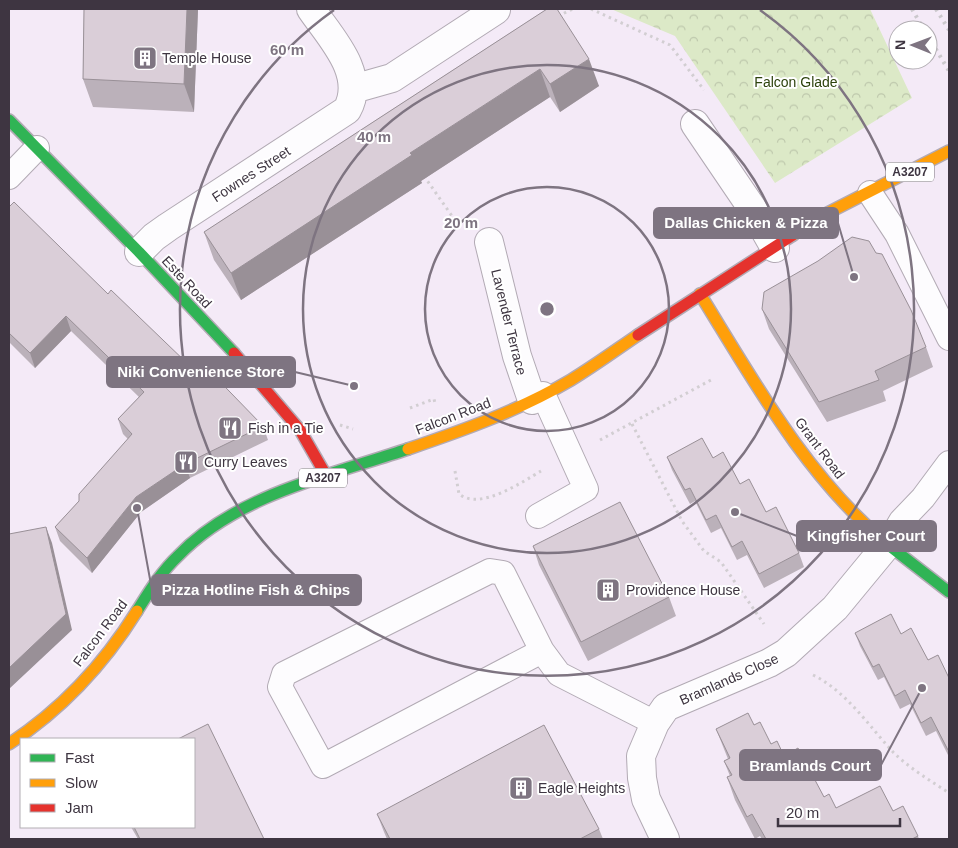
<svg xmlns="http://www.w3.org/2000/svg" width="958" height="848" viewBox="0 0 958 848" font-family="Helvetica,sans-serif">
  <defs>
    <pattern id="park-crowns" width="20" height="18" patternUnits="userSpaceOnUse" patternTransform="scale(1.25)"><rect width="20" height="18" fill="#dce9c7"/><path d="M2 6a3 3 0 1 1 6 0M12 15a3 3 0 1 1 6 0" fill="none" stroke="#bec8ac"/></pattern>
  </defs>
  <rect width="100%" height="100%" fill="#f4eaf7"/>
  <path fill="url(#park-crowns)" d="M 611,9 L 870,9 L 912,98 L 775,183 L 675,36 Z"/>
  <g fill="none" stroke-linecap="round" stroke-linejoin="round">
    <g stroke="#b2aab4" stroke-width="26">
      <path id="lane" d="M 9,177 L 37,148
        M 870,193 L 897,234 L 949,338
        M 538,516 L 586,489 L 543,394
        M 887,545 L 901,521 L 923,498 L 949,463
        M 542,651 L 323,766 L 280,687 L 284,674 L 490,571 L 503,573 L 542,651 L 559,674 L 655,723"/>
    </g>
    <g stroke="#b2aab4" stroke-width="30">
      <path id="street" d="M 353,89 L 392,78 L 496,10
        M 695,124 L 754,211 L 775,248
        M 489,242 L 517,356 L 532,400
        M 139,252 L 154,237 L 168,227 L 347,110 C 367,74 330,37 311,9
        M 665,839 L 646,799 L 642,778 L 641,756 L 655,723 L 666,707 L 769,663 L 786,653 L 835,608 L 887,545"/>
    </g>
    <g stroke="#b2aab4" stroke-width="14">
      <path id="fast" d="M 9,120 L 139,252 L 234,353
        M 887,544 L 949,592
        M 137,611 C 149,592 161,572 178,556 C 236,495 331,475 408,449"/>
    </g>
    <g stroke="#b2aab4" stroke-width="14">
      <path id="slow" d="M 793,235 L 808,223 L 949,151
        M 700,294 C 755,383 806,476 887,544
        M 408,449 C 464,430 520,410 571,380 C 594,366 616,350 638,335
        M 9,744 C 61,710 104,664 137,611"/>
    </g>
    <g stroke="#b2aab4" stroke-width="14">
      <path id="jam" d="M 638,335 L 793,235
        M 234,353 L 300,430 L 327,477"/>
    </g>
    <path stroke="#d2ced2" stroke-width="3" stroke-dasharray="2.5 4" stroke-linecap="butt" d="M 591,9 L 670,45 L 704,90
      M 558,16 L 573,9
      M 424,176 L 459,226
      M 410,408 L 434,399 L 435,403
      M 632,424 L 682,521 L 704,551 L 721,562 L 764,624
      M 340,425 L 353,429
      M 600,440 L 711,380
      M 455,471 L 459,494 C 480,511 522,482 541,471
      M 813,675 C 846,691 869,726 893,752 C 909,768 931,781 949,793"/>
    <use href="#lane" stroke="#fdfcfe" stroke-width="24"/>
    <use href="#street" stroke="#fdfcfe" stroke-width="28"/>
    <use href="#fast" stroke="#30b455" stroke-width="11"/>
    <use href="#slow" stroke="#ff9f0a" stroke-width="11"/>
    <use href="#jam" stroke="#e5322d" stroke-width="11"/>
    <path stroke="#cbc8cc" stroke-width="4" stroke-dasharray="2.5 5" stroke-linecap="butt" d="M 912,9 L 924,30
      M 936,9 L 949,30
      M 928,36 L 949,71"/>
  </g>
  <path fill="#bbb1ba" d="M 84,9 L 198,9 L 194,112 L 93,107 L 83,79 Z
    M 547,9 L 599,86 L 560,112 L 550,97 L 421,181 L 422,183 L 241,300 L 214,260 L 204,232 Z
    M 9,207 L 190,366 L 263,426 L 268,440 L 190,478 L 141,512 L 92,573 L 60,541 L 55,527 L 79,501 L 128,439 L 123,434 L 118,419 L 139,397 L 71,331 L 35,368 L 9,342 Z
    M 762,309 L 926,347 L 933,367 L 883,391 L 886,401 L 827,422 L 769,329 Z
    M 667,457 L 713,458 L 766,512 L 799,553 L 804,567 L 764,588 L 747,555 L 737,560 L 721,528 L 711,533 L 695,501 L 690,504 L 672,470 Z
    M 533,546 L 669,597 L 676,616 L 588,661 L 539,565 Z
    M 855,633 L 901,634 L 928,660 L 949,678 L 949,757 L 936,731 L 926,736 L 910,704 L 900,709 L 884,677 L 878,680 L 860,646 Z
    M 754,725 L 771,744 L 784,756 L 824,797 L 836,808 L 893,811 L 918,836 L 919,839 L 762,839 L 760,836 L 755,839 L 735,800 L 727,777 L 730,776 L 724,761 L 728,759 L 716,729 Z
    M 377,814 L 599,829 L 603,839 L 387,839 L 384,832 Z
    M 131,827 L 194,827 L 264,839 L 138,839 Z"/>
  <path fill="#999097" d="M 187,9 L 198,9 L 194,112 L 184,84 Z
    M 589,59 L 599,86 L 560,112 L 550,84 Z
    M 540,69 L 550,97 L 421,181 L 422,183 L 241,300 L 231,273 L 410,153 Z
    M 66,316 L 71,331 L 35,368 L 30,353 Z
    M 185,464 L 190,478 L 141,512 L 92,573 L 87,558 L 136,497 Z
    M 46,527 L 52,543 L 72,630 L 9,689 L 9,668 Z"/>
  <path fill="#daced8" stroke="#999097" d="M 84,9 L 187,9 L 184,84 L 83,79 Z
    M 547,9 L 557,9 L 589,59 L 550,84 L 540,69 L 410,153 L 412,155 L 231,273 L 204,232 Z
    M 14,202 L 108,294 L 111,290 L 190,366 L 197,358 L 263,426 L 185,464 L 136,497 L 87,558 L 55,527 L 79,501 L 79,494 L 132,434 L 118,419 L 144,392 L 66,316 L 30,353 L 9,333 L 9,207 Z
    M 852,237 L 869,241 L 876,253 L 882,254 L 911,310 L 926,347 L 875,371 L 879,380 L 819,402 L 762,309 L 764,292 L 818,261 Z
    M 702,438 L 713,458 L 723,452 L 740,484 L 749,479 L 766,512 L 776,507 L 799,553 L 759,574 L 742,541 L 732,547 L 716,515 L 706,520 L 690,488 L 685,490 L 667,457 Z
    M 620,502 L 669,597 L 581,642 L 533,546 Z
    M 46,527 L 66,614 L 9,668 L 9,534 Z
    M 891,614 L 901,634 L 911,628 L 928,660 L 938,655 L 949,678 L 949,749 L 948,750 L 931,717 L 921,723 L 905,690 L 895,696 L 879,664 L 873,667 L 855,633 Z
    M 748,713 L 754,725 L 760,722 L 771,744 L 777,741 L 784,756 L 798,748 L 824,797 L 829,794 L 836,808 L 880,786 L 893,811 L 903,806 L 918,836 L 912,839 L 766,839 L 752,814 L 747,817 L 727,777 L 732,775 L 724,761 L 730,758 L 716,729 Z
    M 208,724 L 264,839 L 140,839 L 134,827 L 194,827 L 194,739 L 178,739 Z
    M 544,725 L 599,829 L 580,839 L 390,839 L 377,814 Z"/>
  <g fill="none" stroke="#7e7481" stroke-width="2.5">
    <circle cx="547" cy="309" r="122"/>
    <circle cx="547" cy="309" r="244"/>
    <path d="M760 10A367 367 0 1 1 334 10"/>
  </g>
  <defs>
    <g id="building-square" transform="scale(1.25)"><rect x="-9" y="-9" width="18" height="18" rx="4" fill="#7e7481" stroke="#fff"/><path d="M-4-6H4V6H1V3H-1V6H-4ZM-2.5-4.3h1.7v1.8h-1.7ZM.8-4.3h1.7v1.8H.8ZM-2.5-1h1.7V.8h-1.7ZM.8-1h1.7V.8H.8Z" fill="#fff"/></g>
    <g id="restaurant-square" transform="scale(1.25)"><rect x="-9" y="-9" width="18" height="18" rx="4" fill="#7e7481" stroke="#fff"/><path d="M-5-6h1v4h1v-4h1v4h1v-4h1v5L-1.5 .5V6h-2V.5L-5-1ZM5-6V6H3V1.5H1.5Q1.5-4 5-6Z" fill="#fff"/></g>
  </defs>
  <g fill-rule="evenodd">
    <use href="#building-square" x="145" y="58"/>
    <use href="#restaurant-square" x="230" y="428"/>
    <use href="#restaurant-square" x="186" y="462"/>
    <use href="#building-square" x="608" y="590"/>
    <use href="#building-square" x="521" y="788"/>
  </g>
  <g text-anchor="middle" stroke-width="4" stroke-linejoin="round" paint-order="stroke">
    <g fill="#fff" stroke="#78727a" stroke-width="1">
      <rect x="886" y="162.5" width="48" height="19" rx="4"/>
      <rect x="299" y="468.5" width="48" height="19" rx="4"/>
    </g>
    <g font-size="12" font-weight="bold" fill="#3e3541">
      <text x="910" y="176">A3207</text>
      <text x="323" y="482">A3207</text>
    </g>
    <g font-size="14" fill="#3e3541" stroke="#fff" text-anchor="start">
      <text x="162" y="63">Temple House</text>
      <text x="248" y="433">Fish in a Tie</text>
      <text x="204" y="467">Curry Leaves</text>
      <text x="626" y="595">Providence House</text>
      <text x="538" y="793">Eagle Heights</text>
    </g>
    <g font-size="14" fill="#2e430d" stroke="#fff">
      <text x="796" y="87">Falcon Glade</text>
    </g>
    <g font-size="14" fill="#3e3541" stroke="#fff">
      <text transform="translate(251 174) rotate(-33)" y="5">Fownes Street</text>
      <text transform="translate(187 282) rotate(47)" y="5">Este Road</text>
      <text transform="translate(509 322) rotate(76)" y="5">Lavender Terrace</text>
      <text transform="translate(453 416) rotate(-21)" y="5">Falcon Road</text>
      <text transform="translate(820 448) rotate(53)" y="5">Grant Road</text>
      <text transform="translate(100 633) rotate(-53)" y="5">Falcon Road</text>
      <text transform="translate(729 679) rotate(-24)" y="5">Bramlands Close</text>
    </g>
  </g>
  <circle cx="547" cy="309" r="8" fill="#7e7481" stroke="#fff" stroke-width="2.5"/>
  <g font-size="15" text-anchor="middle" font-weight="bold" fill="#7e7481" stroke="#fff" stroke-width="4" stroke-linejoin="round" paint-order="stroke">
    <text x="287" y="55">60 m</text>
    <text x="374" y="142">40 m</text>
    <text x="461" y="228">20 m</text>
  </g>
  <path fill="none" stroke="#7e7481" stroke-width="2" d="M854 277L838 223M354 386L295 372M735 512L797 536M137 508L152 590M922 688L881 765"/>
  <g fill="#7e7481" stroke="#fff" stroke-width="2">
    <circle cx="854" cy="277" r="5"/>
    <circle cx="354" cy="386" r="5"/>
    <circle cx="735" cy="512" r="5"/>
    <circle cx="137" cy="508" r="5"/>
    <circle cx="922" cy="688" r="5"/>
  </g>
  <g fill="#7e7481" stroke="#7e7481" stroke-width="2">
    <rect x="654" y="208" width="184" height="30" rx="5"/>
    <rect x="107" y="357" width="188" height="30" rx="5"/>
    <rect x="797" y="521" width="139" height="30" rx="5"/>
    <rect x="152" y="575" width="209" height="30" rx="5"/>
    <rect x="740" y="750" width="141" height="30" rx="5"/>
  </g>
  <g font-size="15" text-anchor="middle" font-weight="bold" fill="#fff">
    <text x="746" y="228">Dallas Chicken &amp; Pizza</text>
    <text x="201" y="377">Niki Convenience Store</text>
    <text x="866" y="541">Kingfisher Court</text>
    <text x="256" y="595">Pizza Hotline Fish &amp; Chips</text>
    <text x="810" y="771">Bramlands Court</text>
  </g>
  <rect width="958" height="848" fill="none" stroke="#3e3541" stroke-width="20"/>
  <rect x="20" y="738" width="175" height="90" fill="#ffffff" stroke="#b2aeb3"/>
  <rect x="30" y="754" width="25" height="8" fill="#30b455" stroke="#b2aeb3"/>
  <text x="65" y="763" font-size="15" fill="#3e3541">Fast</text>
  <rect x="30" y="779" width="25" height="8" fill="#ff9f0a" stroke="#b2aeb3"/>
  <text x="65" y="788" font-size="15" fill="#3e3541">Slow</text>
  <rect x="30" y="804" width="25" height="8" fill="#e5322d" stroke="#b2aeb3"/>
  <text x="65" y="813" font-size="15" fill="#3e3541">Jam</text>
  <g transform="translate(913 45) rotate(271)"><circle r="24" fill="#ffffff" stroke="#b2aeb3"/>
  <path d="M0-4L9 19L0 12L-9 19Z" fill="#7e7481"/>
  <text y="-8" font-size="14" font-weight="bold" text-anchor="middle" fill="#3e3541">N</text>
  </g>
  <path d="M778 818v8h122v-8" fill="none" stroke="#3e3541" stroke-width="2.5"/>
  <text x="786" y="818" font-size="15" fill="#3e3541" stroke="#ffffff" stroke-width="4" paint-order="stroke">20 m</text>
</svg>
